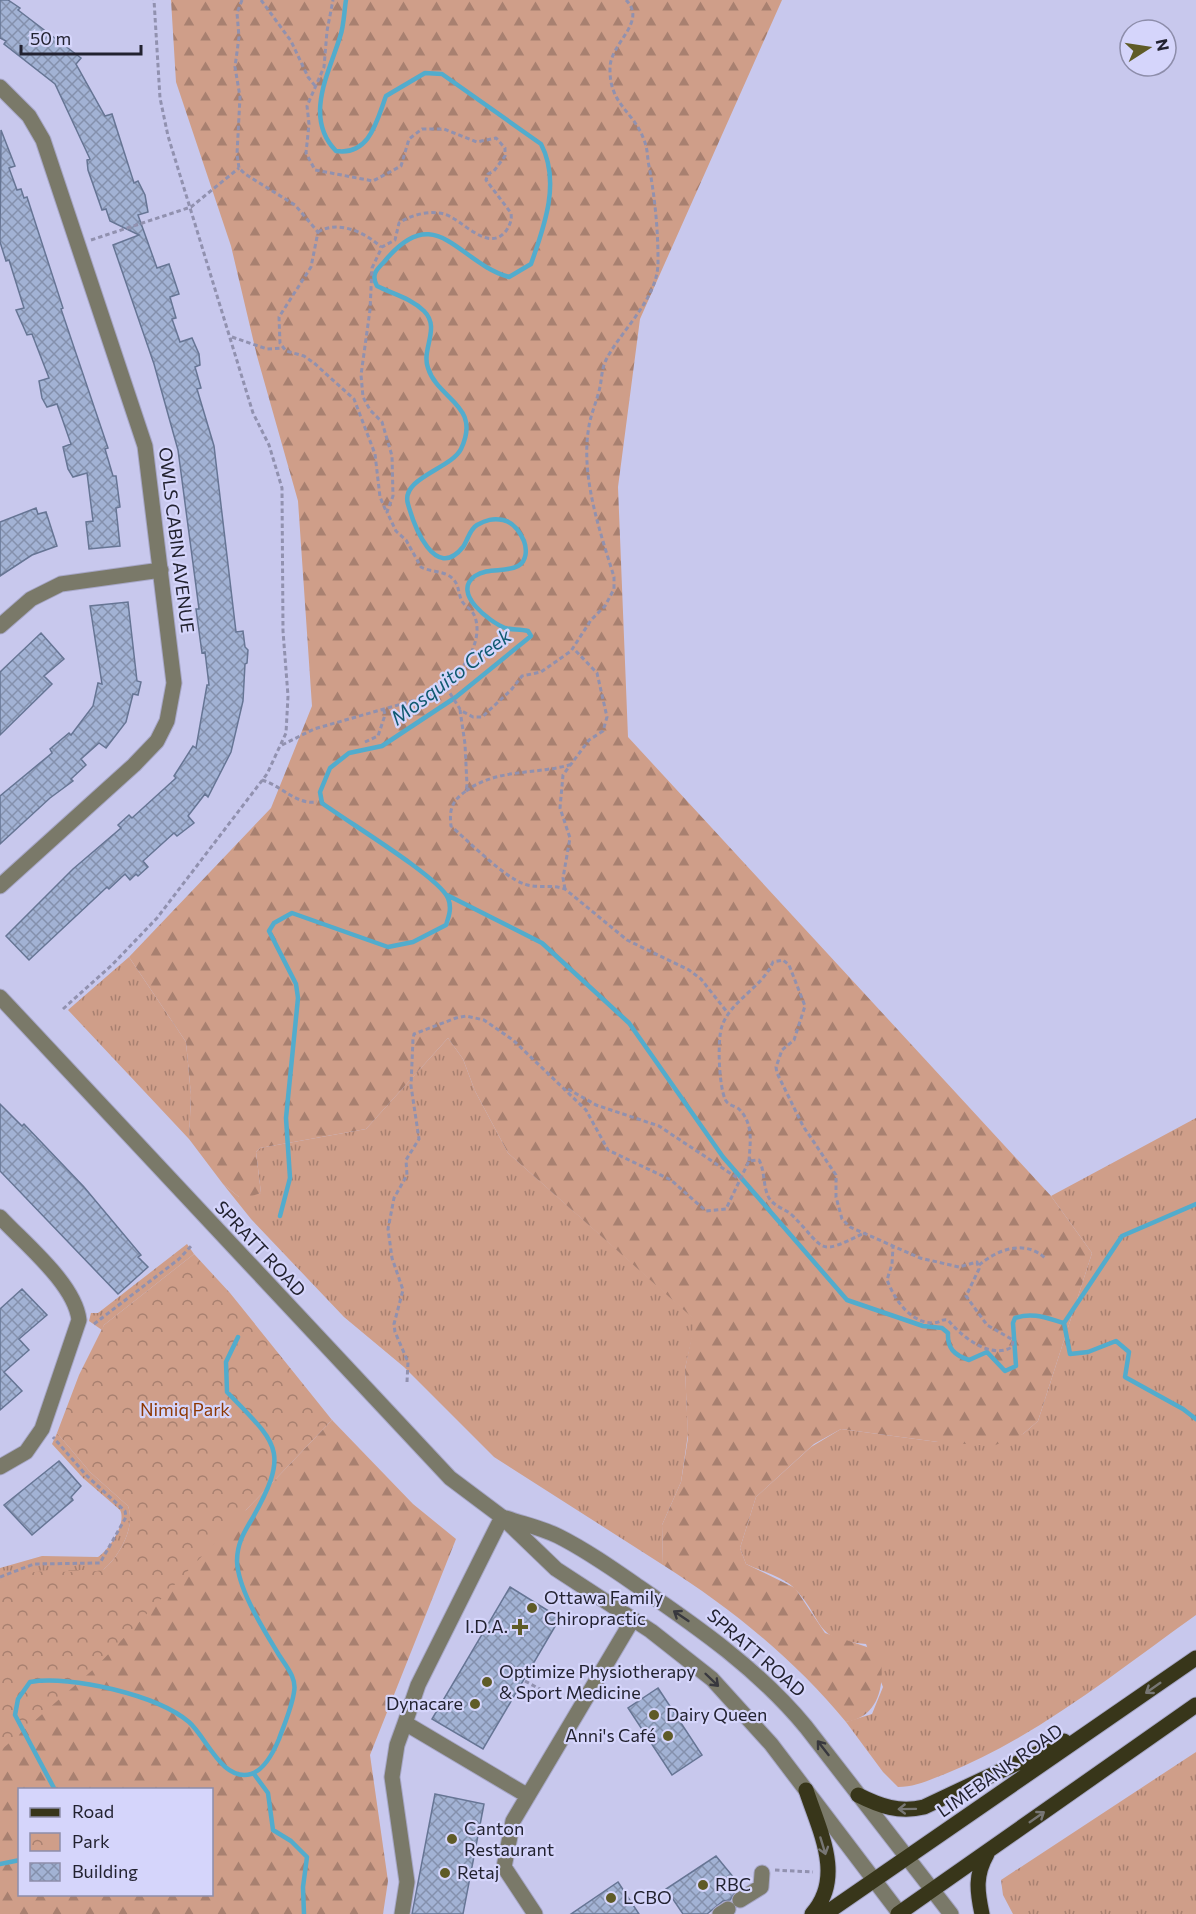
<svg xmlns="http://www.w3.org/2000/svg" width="1196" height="1914" viewBox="0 0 1196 1914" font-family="Commissioner,sans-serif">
  <defs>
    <pattern id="grass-tufts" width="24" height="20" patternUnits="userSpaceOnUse" patternTransform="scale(1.5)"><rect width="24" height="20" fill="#cf9e89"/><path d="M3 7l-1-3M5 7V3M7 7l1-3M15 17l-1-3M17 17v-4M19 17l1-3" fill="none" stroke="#a88070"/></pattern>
    <pattern id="forest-firs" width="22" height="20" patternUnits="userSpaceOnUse" patternTransform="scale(1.5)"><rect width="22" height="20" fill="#cf9e89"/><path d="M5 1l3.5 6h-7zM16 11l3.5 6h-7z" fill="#a88070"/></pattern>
    <pattern id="park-crowns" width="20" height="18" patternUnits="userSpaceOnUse" patternTransform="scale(1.5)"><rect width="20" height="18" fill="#cf9e89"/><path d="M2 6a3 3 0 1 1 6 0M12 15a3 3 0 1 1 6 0" fill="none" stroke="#a88070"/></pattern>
    <pattern id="building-cross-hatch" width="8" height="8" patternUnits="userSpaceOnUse" patternTransform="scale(1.5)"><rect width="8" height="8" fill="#a2b2d4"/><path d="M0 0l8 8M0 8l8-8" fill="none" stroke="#8490ac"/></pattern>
  </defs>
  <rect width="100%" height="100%" fill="#c8c8ed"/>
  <path fill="url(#grass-tufts)" d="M 129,957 L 186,1042 L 191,1095 L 189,1139 L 68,1010 Z
    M 448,1038 L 463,1059 L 475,1091 L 508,1153 L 696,1320 L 685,1369 L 688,1434 L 681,1482 L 662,1525 L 663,1565 L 494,1457 L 404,1367 L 344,1317 L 251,1219 L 223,1184 L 239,1197 L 261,1193 L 256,1152 L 260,1148 L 366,1129 Z
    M 1196,1118 L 1196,1615 C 1116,1672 1037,1737 945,1774 C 929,1780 915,1787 898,1787 L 883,1772 L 846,1722 L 872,1714 L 883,1687 L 866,1644 C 812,1639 826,1623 796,1590 C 786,1578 761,1571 746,1564 L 740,1548 L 756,1497 L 811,1447 L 841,1429 L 938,1442 L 1023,1434 L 1038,1421 L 1092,1253 L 1051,1196 Z
    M 187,1244 L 194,1254 L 104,1325 L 102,1330 L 89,1321 L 91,1313 L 98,1313 Z
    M 57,1433 L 90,1472 L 128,1506 C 136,1527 119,1557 103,1570 L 0,1582 L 0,1568 L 42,1556 L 98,1557 C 109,1550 127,1523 120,1510 L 83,1478 L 52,1444 Z
    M 1196,1752 L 1196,1914 L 1013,1914 L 1003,1895 L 1001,1880 Z"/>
  <path fill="url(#forest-firs)" fill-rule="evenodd" d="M 171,0 L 782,0 L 640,319 L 618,487 L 628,737 L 1051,1196 L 1092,1253 L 1038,1421 L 1023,1434 L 993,1446 L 938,1442 L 841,1429 L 814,1444 L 756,1497 L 740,1548 L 746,1564 L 795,1588 L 825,1633 L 879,1651 C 886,1680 881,1717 846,1722 C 794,1659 731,1608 663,1565 L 662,1525 L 681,1482 L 688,1438 L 685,1369 L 695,1320 L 508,1153 L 475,1091 L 463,1059 L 448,1038 L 366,1129 L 260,1148 L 256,1152 L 261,1193 L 249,1197 L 239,1197 L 223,1184 L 189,1139 L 191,1095 L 186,1042 L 129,957 L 271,808 L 312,706 L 298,501 L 257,356 L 231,246 L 176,82 Z
    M 332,1420 L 413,1504 L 456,1539 L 370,1755 L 388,1881 L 383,1914 L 0,1914 L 0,1582 L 18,1574 L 50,1570 L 103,1570 L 246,1510 ZM 20,1790 L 212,1790 L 212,1894 L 20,1894 Z"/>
  <path fill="url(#park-crowns)" d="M 194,1254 L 230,1293 L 332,1420 L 96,1667 L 0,1751 L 0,1582 C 33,1563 69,1577 103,1570 C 119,1557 136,1527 128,1506 L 90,1472 L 57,1433 L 79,1375 L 104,1325 Z"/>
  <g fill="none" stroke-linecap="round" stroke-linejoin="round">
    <path stroke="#52accd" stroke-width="4.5" d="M 447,895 L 542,943 L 629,1023 L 723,1157 L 847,1300 L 923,1326 L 942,1328 L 948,1333 C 947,1348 954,1355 969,1360 L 987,1352 L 1005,1371 L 1016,1366 L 1013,1323 L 1015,1318 C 1033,1312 1046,1318 1064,1323 L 1070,1354 L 1088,1352 L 1116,1341 L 1129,1352 L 1125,1377 L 1183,1409 L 1196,1419
      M 280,1216 L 290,1178 L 286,1118 L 298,998 L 296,984 L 269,931 L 274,923 L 292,913 L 388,947 L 413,942 L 446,925 C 449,916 452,908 448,898 C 438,876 346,821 322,803 L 320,792 L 330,768 L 349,753 L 382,746 L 456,697 L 531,636 L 528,631 C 520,629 512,630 505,628 C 490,622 451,593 475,576 C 488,567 505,573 518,566 C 527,561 527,549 524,541 C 520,532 514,522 503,520 C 493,518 486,520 477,525 C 469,530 468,540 463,547 C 435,582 414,526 408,504 C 400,478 451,469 461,449 C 482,405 438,400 428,368 C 421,349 441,328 424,311 C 411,298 393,294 377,286 C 371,275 376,270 384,262 C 436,198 458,263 509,277 L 531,264 C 544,227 561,182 541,144 L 442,74 L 425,73 L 386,96 C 377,120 370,156 336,151 C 304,118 328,75 340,37 C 344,26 344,12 346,0
      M 1064,1323 L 1122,1236 L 1196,1204
      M 254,1774 L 268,1793 L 273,1830 L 291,1841 L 307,1857 L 303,1887 L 304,1914
      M 55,1790 L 15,1715 L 18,1699 L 30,1682 C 71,1675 157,1695 189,1722 C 207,1738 222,1782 251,1774 C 264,1770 274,1751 279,1739 C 284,1725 292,1707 294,1692 C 297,1678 286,1666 279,1655 C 264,1630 238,1590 237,1561 C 237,1544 244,1532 252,1519 C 291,1450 277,1444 227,1392 L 226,1362 L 238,1337
      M 0,1864 L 20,1860"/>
  </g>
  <path fill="url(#building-cross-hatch)" stroke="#667594" stroke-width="1.5" d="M 0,0 L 8,0 L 20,8 L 18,10 L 81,58 L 76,64 L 105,116 L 112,114 L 134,183 L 138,181 L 145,195 L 148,212 L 138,215 L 157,268 L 169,264 L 179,294 L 170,297 L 176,318 L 172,319 L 180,342 L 192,338 L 199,354 L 200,365 L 195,367 L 201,388 L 197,389 L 214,446 L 236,632 L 243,631 L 245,647 L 248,650 L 247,663 L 245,664 L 243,701 L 231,752 L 208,797 L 205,794 L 188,816 L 194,823 L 177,836 L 174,833 L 143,861 L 148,867 L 138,876 L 136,874 L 130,880 L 125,874 L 109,889 L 107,887 L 29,960 L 6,936 L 73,869 L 121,828 L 118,825 L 129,815 L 132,818 L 176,778 L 174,776 L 193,746 L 196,748 L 207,685 L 209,685 L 205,652 L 202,653 L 196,609 L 199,609 L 178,450 L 154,364 L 113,245 L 139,235 L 110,221 L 106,209 L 102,210 L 88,170 L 87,160 L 90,159 L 55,84 L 4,44 L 6,41 L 0,38 Z
    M 1,130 L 15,166 L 9,168 L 17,190 L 21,189 L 24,198 L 27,197 L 63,308 L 61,309 L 108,448 L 105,449 L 113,476 L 116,476 L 120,507 L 116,508 L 120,546 L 89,549 L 86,522 L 93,521 L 87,473 L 73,477 L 68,469 L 63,447 L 71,444 L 57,404 L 47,407 L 42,398 L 39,381 L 49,378 L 32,334 L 27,335 L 16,310 L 24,308 L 9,260 L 6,261 L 0,242 Z
    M 36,508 L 38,514 L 46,512 L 57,546 L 32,555 L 0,576 L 0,522 Z
    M 128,602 L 137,681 L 141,682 L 138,695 L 133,694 L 126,722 L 106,748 L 99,743 L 81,759 L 86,765 L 71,779 L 73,781 L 50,798 L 0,844 L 0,796 L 52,753 L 50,749 L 69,733 L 71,735 L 93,706 L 98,683 L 102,684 L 90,606 Z
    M 41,633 L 64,659 L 44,676 L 52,684 L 0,735 L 0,672 Z
    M 0,1104 L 22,1126 L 24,1124 L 84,1187 L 141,1255 L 138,1257 L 148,1267 L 118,1294 L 0,1171 Z
    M 22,1289 L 47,1315 L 19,1339 L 29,1350 L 4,1372 L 22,1391 L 0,1410 L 0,1309 Z
    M 59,1461 L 81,1486 L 71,1497 L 73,1500 L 32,1535 L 4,1505 Z
    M 510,1587 L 560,1618 L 483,1749 L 432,1719 Z
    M 658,1688 L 702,1755 L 672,1775 L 628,1708 Z
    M 435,1794 L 484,1804 L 463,1914 L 412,1914 Z
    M 716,1856 L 734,1878 L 731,1881 L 737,1890 L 730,1900 L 723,1901 L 707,1914 L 683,1914 L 666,1889 Z
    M 618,1882 L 639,1914 L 571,1914 Z"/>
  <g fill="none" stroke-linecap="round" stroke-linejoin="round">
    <g stroke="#a7a7c7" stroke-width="17">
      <path id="minor" d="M 0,87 L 29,116 L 43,140 L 145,446 L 174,683 L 167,721 L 157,741 L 134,765 L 0,886
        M 0,626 L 31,599 L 61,584 L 161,570
        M 0,997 L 450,1478 L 502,1517 L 556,1569 L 651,1631 L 712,1679 L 771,1744 L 900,1914
        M 0,1217 C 24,1243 75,1284 79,1320 L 42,1429 L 26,1452 L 0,1467
        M 502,1517 L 418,1685 L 405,1723 L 528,1796
        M 506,1518 C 523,1524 542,1528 558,1536 C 586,1550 613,1569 639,1587 C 699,1628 759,1670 806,1727 L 951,1914
        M 740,1900 L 761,1887 L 762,1873
        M 402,1914 L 407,1882 L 392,1777 L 397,1745 L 405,1723
        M 535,1914 L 504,1867 L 513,1821 L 633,1619
        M 720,1914 L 728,1909"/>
    </g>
    <g stroke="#a7a7c7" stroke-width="17">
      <path id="major" d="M 806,1790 C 819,1830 845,1877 812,1914
        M 858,1795 C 880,1806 899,1813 924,1807 L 1064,1741
        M 825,1914 L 1196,1658
        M 898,1914 L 1196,1705
        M 982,1914 C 977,1891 975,1875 987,1854"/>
    </g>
    <path stroke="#9191af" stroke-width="3" stroke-dasharray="4.5 3" stroke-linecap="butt" d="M 242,0 L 237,13 L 239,37 L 235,67 L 240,97 L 237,154 L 239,168 L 245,174 L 295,205 L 318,232 L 311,267 L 279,317 L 280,343 L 286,351 L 304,356 L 314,363 L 354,399 L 375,454 L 380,497 L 386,511
      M 261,0 L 291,41 L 308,77 L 316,87
      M 626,0 C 648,22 610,43 610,68 C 609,105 634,111 644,140 C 648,149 647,157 649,166 C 655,198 658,229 658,261 C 659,298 621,330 606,360 C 601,370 602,381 599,391 C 596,403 591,414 589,426 C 580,476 600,531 614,577 L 614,589 L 605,606 L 591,620 L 571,651 L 541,672 L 522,676 L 511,690 L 482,717 L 473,717 L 460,710 L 465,744 L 467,785 L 466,791 C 452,801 449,809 451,826 C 468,841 504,877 524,884 C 538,889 552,884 565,889 L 627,940 L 689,970 L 701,979 L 727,1012
      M 318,232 C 338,220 365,232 381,247
      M 91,240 L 191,207 L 239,168
      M 232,337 L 267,349 L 282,348
      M 446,687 L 460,709
      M 365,742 L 378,736 L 385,715 L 383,707
      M 282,745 L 314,729 L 433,695 C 456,681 485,645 475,617 C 472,608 463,606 461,599 C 458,592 459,584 452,578 C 445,571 430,572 421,567 L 406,540 L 396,531 L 387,512 L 393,496 L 392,456 L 382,422 L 370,410 L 363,397 L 361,375 L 370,310 L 372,268 L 382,247 L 395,240 L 399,223 C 411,215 429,210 444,214 C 461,218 488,254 506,231 C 510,225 512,220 511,213 L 486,180 L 488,174 L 494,171 L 505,156 L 505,148 L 496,138 L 477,142 L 444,129 L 422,129 L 409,139 L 401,166 L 373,181 L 315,170 L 306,153 L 309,124 L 307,106 L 324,67 L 327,31 L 333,0
      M 262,780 C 282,786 296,805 317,802
      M 466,791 C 497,768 537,775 573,764
      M 565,889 L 563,878 L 570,838 L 560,808 L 563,775 L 589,740 L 603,731 L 607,717 L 597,673 L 573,648
      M 63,1009 L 112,965 L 157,918 L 267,774 L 286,733 L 288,696 L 283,631 L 282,488 L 269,445 L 253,413 L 168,136 L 160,98 L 154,0
      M 568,1089 L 596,1105 L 659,1126 L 739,1179
      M 749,1161 C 750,1143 754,1124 739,1109 C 735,1106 727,1105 725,1099 C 719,1085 717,1040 722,1026 C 731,1000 762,988 773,962 L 783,960 L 789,965 L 805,1006 L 794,1040 L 782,1050 L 776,1067 L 777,1073 L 803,1126 L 836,1175 L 836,1197 L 842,1219 L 850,1227 L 920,1258 L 959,1267 L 977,1262 L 979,1269 L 966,1296 L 987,1325 L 1013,1340 L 1012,1347 C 990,1360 961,1336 948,1320 C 941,1319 941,1322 934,1323 C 910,1323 895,1300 887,1280 L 892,1264 L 893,1247
      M 979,1265 C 998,1249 1026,1239 1046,1259
      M 94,1324 L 179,1259 L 193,1244
      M 407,1382 L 408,1362 L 395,1332 L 394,1324 L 403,1290 L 392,1258 L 388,1229 L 394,1198 L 407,1175 L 406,1160 L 419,1139 L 411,1086 L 413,1039 L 414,1034 L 456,1018 L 466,1016 L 484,1020 L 513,1040 L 586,1110 L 608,1150 L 671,1180 L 706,1211 L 726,1209 L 749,1161 L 759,1160 C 765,1171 763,1185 768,1196 C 773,1207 785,1208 793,1216 C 827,1251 817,1256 864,1233
      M 0,1577 L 34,1564 L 100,1563 L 126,1517 L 125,1511 L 86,1475 L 53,1437
      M 525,1681 L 547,1693
      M 775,1870 L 813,1872"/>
    <use href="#minor" stroke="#7a7969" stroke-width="15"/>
    <use href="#major" stroke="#38361a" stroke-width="15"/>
  </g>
  <defs><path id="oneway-shaft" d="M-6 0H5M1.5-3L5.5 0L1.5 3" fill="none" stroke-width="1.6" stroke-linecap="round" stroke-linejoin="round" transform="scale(1.5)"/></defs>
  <g stroke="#38383e">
    <use href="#oneway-shaft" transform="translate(681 1616) rotate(-146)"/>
    <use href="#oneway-shaft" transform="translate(712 1680) rotate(44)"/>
    <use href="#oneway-shaft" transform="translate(823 1748) rotate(-128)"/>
  </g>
  <g stroke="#777674">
    <use href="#oneway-shaft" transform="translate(1153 1688) rotate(145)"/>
    <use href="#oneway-shaft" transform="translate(907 1809) rotate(179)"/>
    <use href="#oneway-shaft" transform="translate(1037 1817) rotate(-35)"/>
    <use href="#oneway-shaft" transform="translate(823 1846) rotate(73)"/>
  </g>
  <g fill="#5f5b27" stroke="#d5d5fb" stroke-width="2">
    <circle cx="532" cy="1608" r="6"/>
    <path d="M517 1618h6v6h6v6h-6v6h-6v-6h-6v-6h6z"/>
    <circle cx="487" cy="1682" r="6"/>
    <circle cx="475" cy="1704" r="6"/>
    <circle cx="654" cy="1715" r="6"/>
    <circle cx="668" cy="1736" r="6"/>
    <circle cx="452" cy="1839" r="6"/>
    <circle cx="445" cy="1873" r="6"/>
    <circle cx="703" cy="1885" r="6"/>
    <circle cx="611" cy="1898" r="6"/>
  </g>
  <g text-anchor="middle" stroke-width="4.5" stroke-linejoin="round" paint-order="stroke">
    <g font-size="18" fill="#222230" stroke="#d5d5fb">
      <text transform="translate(176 540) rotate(83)" y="6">OWLS CABIN AVENUE</text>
      <text transform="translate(260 1249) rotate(47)" y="6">SPRATT ROAD</text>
      <text transform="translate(756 1653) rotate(41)" y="6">SPRATT ROAD</text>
      <text transform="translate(1000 1771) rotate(-35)" y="6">LIMEBANK ROAD</text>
    </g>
    <g font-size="18" fill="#8d3803" stroke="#d5d5fb">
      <text x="185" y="1416">Nimiq Park</text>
    </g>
    <g font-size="18" fill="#222230" stroke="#d5d5fb" text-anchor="start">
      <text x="544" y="1604">Ottawa Family<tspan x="544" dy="21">Chiropractic</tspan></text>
      <text x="508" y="1633" text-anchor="end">I.D.A.</text>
      <text x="499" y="1678">Optimize Physiotherapy<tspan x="499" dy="21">&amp; Sport Medicine</tspan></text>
      <text x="463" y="1710" text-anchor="end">Dynacare</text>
      <text x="666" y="1721">Dairy Queen</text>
      <text x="656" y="1742" text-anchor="end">Anni's Café</text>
      <text x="464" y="1835">Canton<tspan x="464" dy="21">Restaurant</tspan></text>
      <text x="457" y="1879">Retaj</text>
      <text x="715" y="1891">RBC</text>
      <text x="623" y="1904">LCBO</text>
    </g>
    <g font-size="20" font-style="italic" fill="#105a71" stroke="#d5d5fb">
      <text transform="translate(451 677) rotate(-37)" y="7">Mosquito Creek</text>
    </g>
  </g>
  <rect x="18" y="1788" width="195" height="108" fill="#d5d5fb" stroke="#8d8daa" stroke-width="1.5"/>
  <rect x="30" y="1808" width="30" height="9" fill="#38361a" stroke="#8d8daa" stroke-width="1.5"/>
  <text x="72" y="1818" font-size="18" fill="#222230">Road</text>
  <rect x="30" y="1833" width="30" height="18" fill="url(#park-crowns)" stroke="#8d8daa" stroke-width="1.5"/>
  <text x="72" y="1848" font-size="18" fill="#222230">Park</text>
  <rect x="30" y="1863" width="30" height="18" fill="url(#building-cross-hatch)" stroke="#8d8daa" stroke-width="1.5"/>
  <text x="72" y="1878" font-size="18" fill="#222230">Building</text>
  <g transform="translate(1148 48) rotate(78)"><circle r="28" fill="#d5d5fb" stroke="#8d8daa" stroke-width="1.5"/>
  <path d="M0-4.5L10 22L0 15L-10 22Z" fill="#5f5b27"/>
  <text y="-9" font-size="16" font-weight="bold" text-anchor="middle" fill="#222230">N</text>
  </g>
  <path d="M21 45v9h120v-9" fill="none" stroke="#222230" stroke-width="3"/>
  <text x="30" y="45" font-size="18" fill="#222230" stroke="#d5d5fb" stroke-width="4.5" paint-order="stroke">50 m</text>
</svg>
